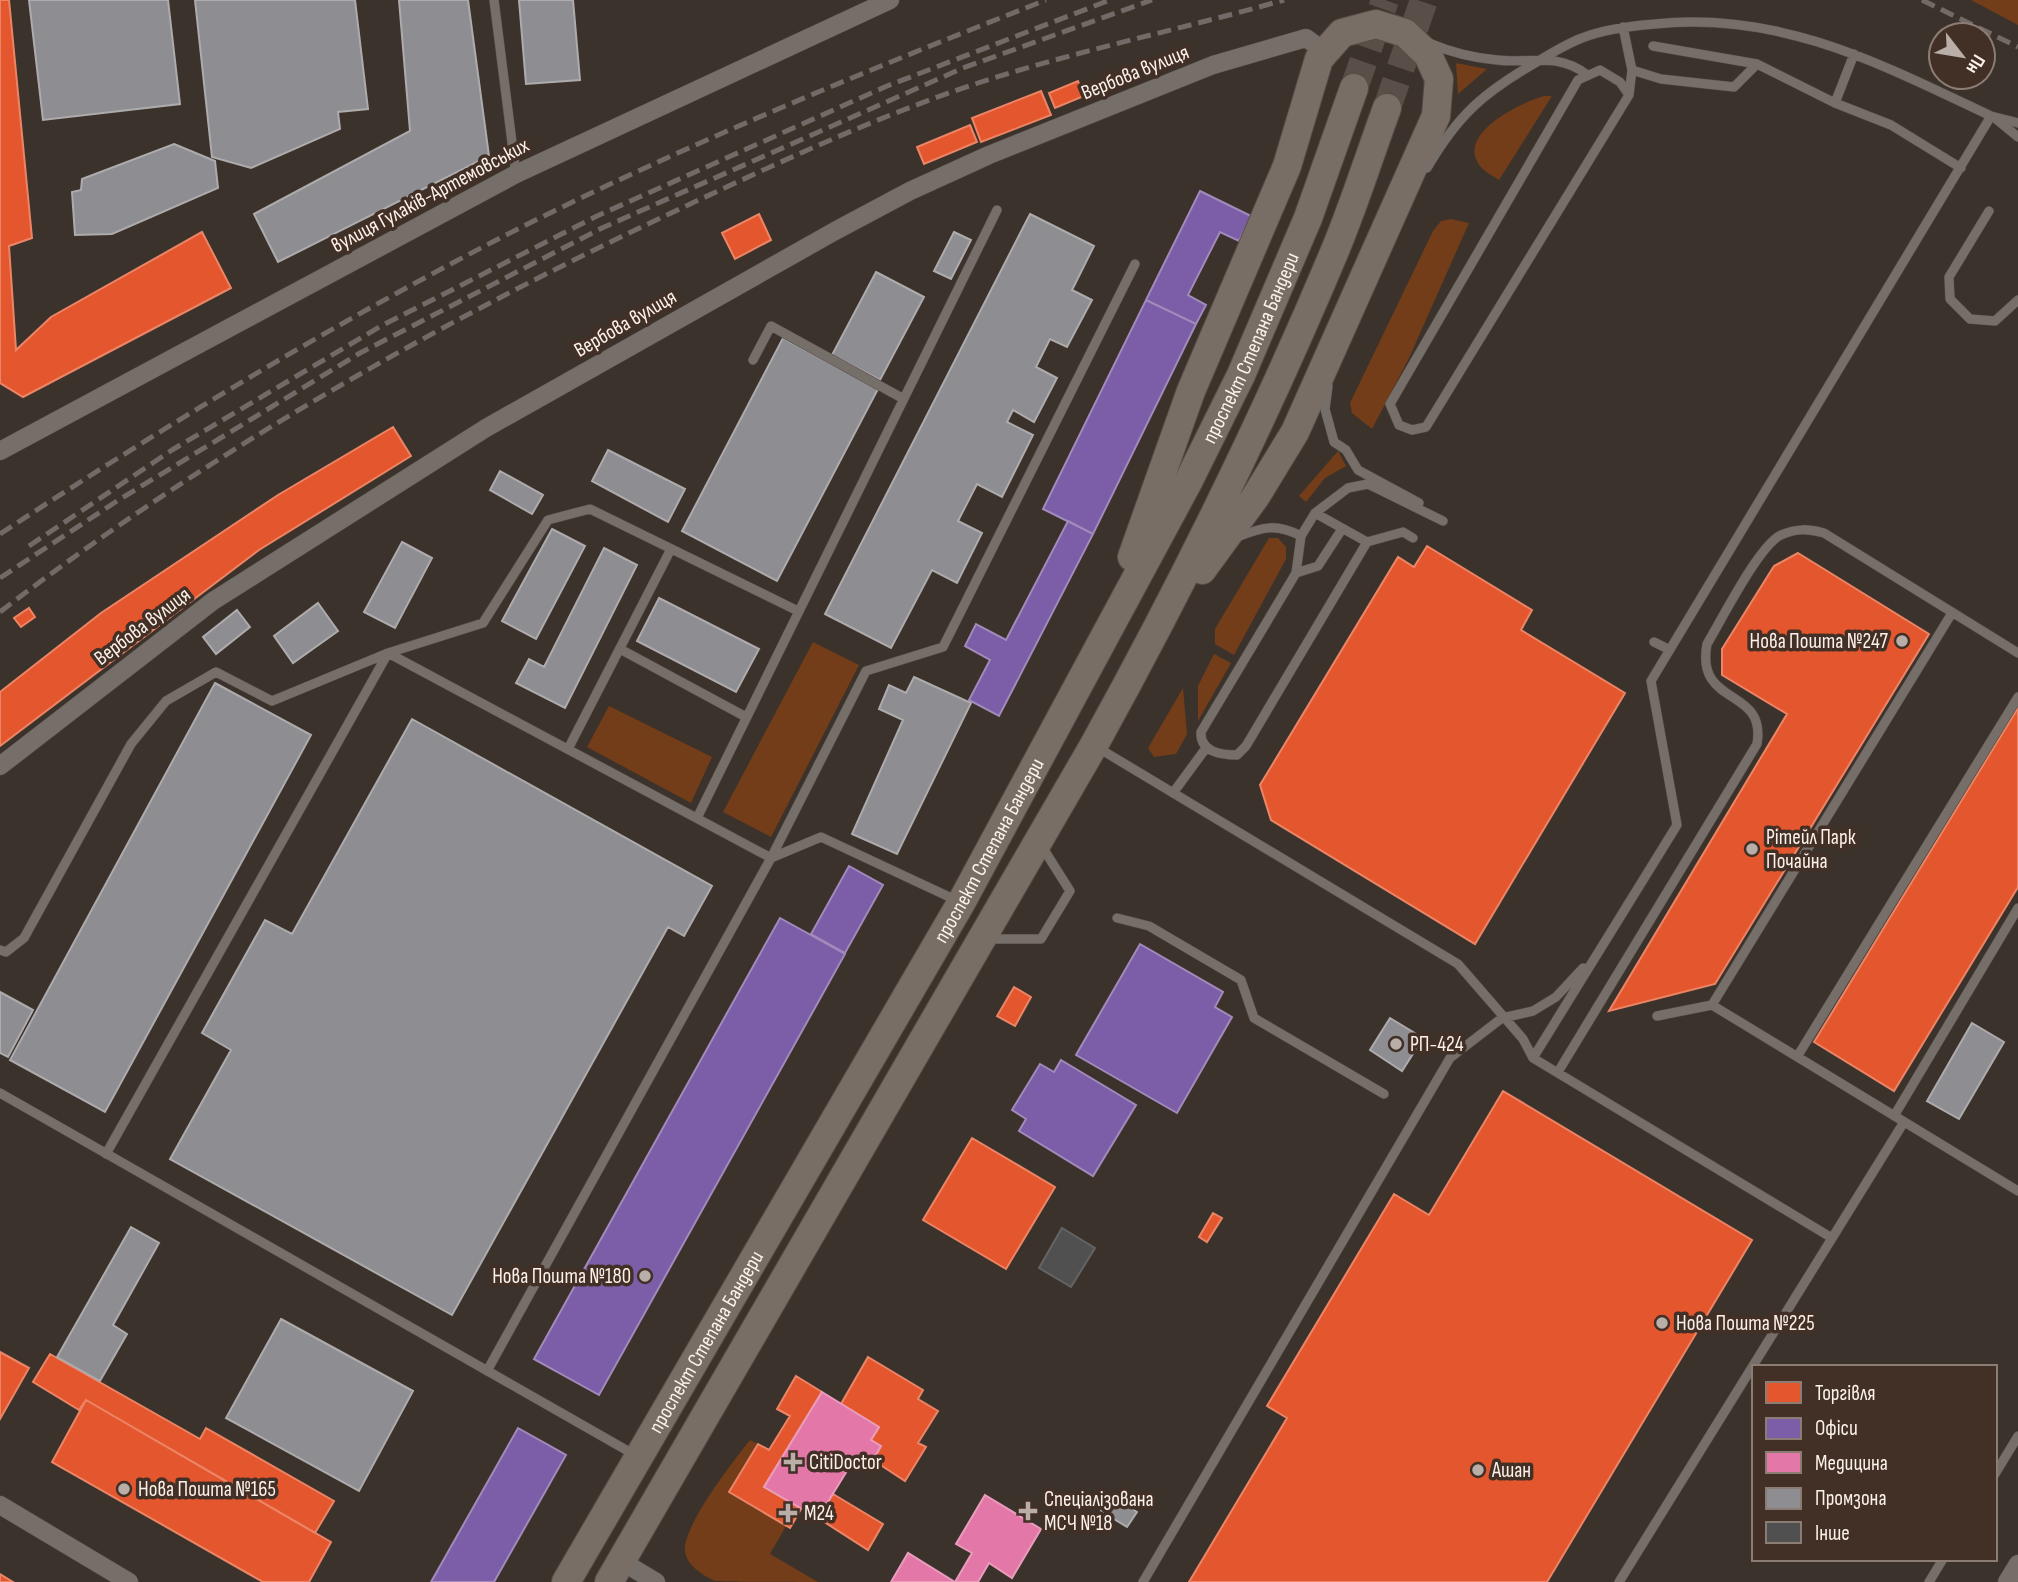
<svg xmlns="http://www.w3.org/2000/svg" width="2018" height="1582" viewBox="0 0 2018 1582" font-family="'Sofia Sans Condensed',sans-serif">
  <rect width="100%" height="100%" fill="#3c322c"/>
  <path fill="#723d18" d="M 1971,0 L 2018,0 L 2018,25 Z
    M 1456,63 L 1487,69 L 1458,94 Z
    M 1544,96 L 1552,96 L 1499,180 C 1492,175 1482,171 1478,163 C 1459,132 1522,102 1544,96 Z
    M 1451,219 L 1469,223 L 1409,358 L 1372,429 L 1352,413 L 1350,403 L 1433,231 L 1441,221 Z
    M 1338,451 L 1346,466 L 1325,478 L 1306,502 L 1299,496 Z
    M 1269,538 L 1278,538 L 1286,547 L 1286,559 L 1234,655 L 1215,644 L 1215,629 Z
    M 813,642 L 859,665 L 771,837 L 723,812 Z
    M 1214,654 L 1231,663 L 1198,721 L 1198,686 Z
    M 1183,688 L 1187,734 L 1176,754 L 1154,757 L 1148,748 Z
    M 609,706 L 712,757 L 691,803 L 587,747 Z
    M 750,1440 L 758,1444 L 729,1492 L 786,1526 L 770,1554 L 818,1582 C 799,1582 728,1582 715,1581 C 704,1576 686,1565 685,1551 C 682,1527 734,1460 750,1440 Z"/>
  <path fill="#e4572e" stroke="#eb8566" stroke-width="2" d="M 0,0 L 9,0 L 32,238 L 9,246 L 16,350 L 51,317 L 202,232 L 231,288 L 23,397 L 0,383 Z
    M 1078,81 L 1084,96 L 1055,108 L 1049,93 Z
    M 1041,91 L 1051,115 L 981,142 L 972,118 Z
    M 970,125 L 977,142 L 924,164 L 917,147 Z
    M 759,214 L 771,240 L 735,259 L 722,233 Z
    M 393,427 L 411,456 L 259,550 L 0,746 L 0,692 L 101,613 L 278,495 Z
    M 1427,546 L 1532,610 L 1521,630 L 1625,693 L 1475,944 L 1271,820 L 1260,785 L 1398,557 L 1414,567 Z
    M 1798,553 L 1929,634 L 1715,984 L 1609,1011 L 1787,714 L 1722,675 L 1722,649 L 1774,566 Z
    M 29,608 L 35,617 L 21,627 L 14,618 Z
    M 2018,708 L 2018,887 L 1894,1091 L 1814,1042 Z
    M 1014,987 L 1031,997 L 1015,1026 L 997,1016 Z
    M 1503,1091 L 1752,1240 L 1547,1582 L 1189,1582 L 1287,1418 L 1267,1406 L 1394,1194 L 1429,1215 Z
    M 972,1138 L 1055,1187 L 1006,1269 L 923,1220 Z
    M 1213,1213 L 1222,1218 L 1207,1242 L 1199,1237 Z
    M 0,1352 L 29,1368 L 0,1419 Z
    M 50,1354 L 200,1439 L 206,1428 L 334,1501 L 315,1533 L 86,1400 L 79,1410 L 33,1382 Z
    M 868,1357 L 923,1390 L 918,1399 L 938,1411 L 918,1443 L 926,1447 L 905,1481 L 873,1460 L 881,1446 L 871,1440 L 879,1427 L 841,1404 Z
    M 796,1376 L 822,1392 L 764,1487 L 801,1509 L 790,1528 L 729,1492 L 758,1444 L 769,1450 L 790,1416 L 777,1409 Z
    M 86,1400 L 331,1542 L 309,1582 L 263,1582 L 52,1462 Z
    M 833,1494 L 883,1524 L 868,1550 L 818,1518 Z
    M 0,1574 L 13,1582 L 0,1582 Z"/>
  <path fill="#7b5ea7" stroke="#a28abb" stroke-width="2" d="M 1200,191 L 1251,216 L 1239,241 L 1220,232 L 1188,295 L 1206,305 L 1196,324 L 1146,300 Z
    M 1146,300 L 1196,324 L 1093,534 L 1043,509 Z
    M 1068,521 L 1093,534 L 999,716 L 969,700 L 990,660 L 965,646 L 976,624 L 1006,640 Z
    M 849,866 L 883,885 L 845,953 L 811,934 Z
    M 780,918 L 845,954 L 599,1395 L 534,1359 Z
    M 1140,944 L 1223,992 L 1215,1007 L 1232,1017 L 1177,1113 L 1076,1055 Z
    M 1061,1060 L 1136,1105 L 1093,1176 L 1019,1131 L 1026,1119 L 1012,1110 L 1040,1064 L 1054,1072 Z
    M 518,1428 L 566,1455 L 494,1582 L 431,1582 Z"/>
  <path fill="#e377a8" stroke="#ea9cbc" stroke-width="2" d="M 822,1392 L 879,1427 L 871,1440 L 881,1446 L 873,1460 L 863,1455 L 855,1468 L 850,1466 L 818,1518 L 764,1487 Z
    M 985,1495 L 1041,1529 L 1012,1578 L 989,1563 L 978,1582 L 891,1582 L 908,1553 L 955,1582 L 972,1553 L 956,1544 Z"/>
  <path fill="#8d8d92" stroke="#aeabac" stroke-width="2" d="M 29,0 L 168,0 L 180,104 L 43,120 Z
    M 195,0 L 355,0 L 368,109 L 338,112 L 340,129 L 251,168 L 212,157 Z
    M 399,0 L 468,0 L 489,156 L 278,262 L 254,214 L 410,131 Z
    M 519,0 L 573,0 L 580,80 L 526,84 Z
    M 174,144 L 215,161 L 218,188 L 112,234 L 75,235 L 72,192 L 81,190 L 82,179 Z
    M 1030,214 L 1094,246 L 1072,290 L 1092,300 L 1067,347 L 1050,339 L 1036,367 L 1057,378 L 1034,422 L 1013,410 L 1007,422 L 1033,435 L 1002,497 L 977,484 L 958,521 L 982,533 L 957,583 L 932,570 L 891,648 L 825,614 Z
    M 954,232 L 971,240 L 951,279 L 934,271 Z
    M 876,272 L 924,297 L 880,380 L 832,355 Z
    M 783,338 L 878,389 L 777,581 L 682,531 Z
    M 608,450 L 685,489 L 668,522 L 592,481 Z
    M 500,471 L 543,495 L 532,514 L 490,490 Z
    M 552,529 L 585,546 L 536,639 L 502,621 Z
    M 402,542 L 432,558 L 395,628 L 364,612 Z
    M 604,548 L 637,565 L 565,708 L 516,683 L 529,659 L 544,667 Z
    M 659,598 L 759,649 L 736,692 L 637,641 Z
    M 318,603 L 338,631 L 293,663 L 274,636 Z
    M 237,610 L 250,627 L 216,654 L 203,637 Z
    M 914,677 L 971,703 L 897,854 L 852,834 L 903,720 L 879,709 L 889,685 L 906,693 Z
    M 215,683 L 311,735 L 105,1112 L 10,1060 Z
    M 412,719 L 712,886 L 684,936 L 668,927 L 452,1315 L 170,1159 L 231,1050 L 202,1033 L 265,920 L 292,934 Z
    M 0,992 L 33,1010 L 8,1057 L 0,1053 Z
    M 1390,1018 L 1423,1038 L 1402,1071 L 1370,1050 Z
    M 1972,1023 L 2004,1042 L 1959,1119 L 1927,1101 Z
    M 131,1227 L 159,1243 L 113,1325 L 127,1334 L 100,1381 L 57,1357 Z
    M 281,1319 L 413,1391 L 359,1491 L 226,1418 Z
    M 1111,1495 L 1137,1512 L 1127,1527 L 1101,1511 Z"/>
  <path fill="#505050" stroke="#646464" stroke-width="2" d="M 1062,1228 L 1095,1248 L 1071,1287 L 1039,1268 Z"/>
  <g fill="none" stroke-linecap="round" stroke-linejoin="round">
    <path stroke="#594f48" stroke-width="28" stroke-dasharray="28 14" stroke-linecap="butt" d="M 1354,88 L 1385,0
      M 1387,108 L 1424,0"/>
    <g stroke="#564e48" stroke-width="10">
      <path id="service" d="M 494,0 L 516,174
        M 1623,27 L 1632,70 L 1629,95 L 1426,427 L 1412,430 L 1399,425 L 1390,404 L 1578,80 L 1600,70 L 1620,82 L 1629,95
        M 1429,43 C 1450,52 1474,58 1497,60 C 1530,64 1557,52 1586,74
        M 1653,46 L 1757,64
        M 1854,54 L 1835,103 L 1891,125 L 1961,168
        M 1632,70 L 1661,79 L 1734,87 L 1757,64 L 1835,103
        M 1996,119 L 2018,137
        M 1427,168 C 1458,115 1483,93 1535,63 C 1550,54 1566,44 1582,38 C 1605,29 1630,26 1655,24 C 1781,11 1881,64 1991,116 L 2018,123
        M 1989,211 L 1949,277 L 1950,299 L 1970,319 L 1995,321 L 2018,300
        M 753,360 L 771,326 L 902,398
        M 1328,386 L 1325,409 L 1334,442 L 1346,450 L 1358,470 L 1419,503
        M 1315,513 L 1367,542
        M 1237,537 C 1263,527 1276,523 1301,536
        M 1413,538 L 1403,532 L 1367,542 L 1246,746 L 1237,755 C 1221,755 1200,752 1201,732 L 1296,573 L 1301,536 L 1315,513 L 1348,488 L 1368,484 L 1443,521
        M 1296,573 L 1318,566 L 1342,529
        M 1654,642 L 1668,649
        M 620,649 L 746,717
        M 388,653 L 771,858
        M 1095,746 L 1458,964 L 1523,1039 L 1533,1058 L 1832,1238
        M 568,749 L 671,549
        M 1173,793 L 1206,748
        M 697,818 L 997,210
        M 771,858 L 821,837 L 958,901
        M 1117,918 L 1149,926 L 1241,980 L 1254,1018 L 1384,1094
        M 987,939 L 1041,939 L 1070,891 L 1041,845
        M 0,950 L 6,952 L 24,938 L 131,744 L 166,701 L 216,672 L 272,701 L 388,653 L 483,623 L 548,520 L 590,509 L 798,611
        M 1712,1005 L 1952,613
        M 1657,1016 L 1712,1005 L 2018,1191
        M 1797,1057 L 2018,697
        M 1533,1058 L 1677,825 L 1651,681 L 1991,116
        M 1558,1072 L 1757,744 C 1767,686 1695,708 1707,644 C 1721,621 1759,545 1781,535 C 1797,528 1808,529 1824,533 L 2018,653
        M 0,1093 L 635,1455
        M 1894,1116 L 2018,908
        M 106,1154 L 388,653
        M 487,1371 L 771,858 L 866,671 L 943,647 L 1135,264
        M 1995,1474 L 2018,1436
        M 1143,1582 L 1450,1058 L 1502,1018 L 1533,1011 L 1556,997 L 1583,968
        M 1619,1582 L 1904,1122
        M 1929,1582 L 1943,1559"/>
    </g>
    <g stroke="#564e48" stroke-width="19">
      <path id="minor" d="M 0,451 L 516,174 L 890,0
        M 0,766 L 213,601 L 486,428 L 835,231 L 910,191 L 989,155 L 1213,65 L 1306,38 L 1317,46 L 1319,59
        M 0,1505 L 129,1582
        M 621,1561 L 656,1582
        M 2007,1582 L 2018,1564"/>
    </g>
    <g stroke="#564e48" stroke-width="30">
      <g id="primary">
        <path d="M 1132,557 L 1191,391 L 1287,166 L 1319,59 L 1342,33 L 1376,24 L 1405,33 L 1428,55 L 1439,79 L 1436,116 L 1295,432 L 1256,496 L 1202,570"/>
        <path id="s1" d="M 566,1582 L 961,903 L 1188,482 L 1241,375 L 1308,218 L 1354,88"/>
        <path d="M 609,1582 L 1094,745 C 1183,584 1265,418 1336,248 C 1355,202 1370,154 1387,108"/>
      </g>
    </g>
    <use href="#service" stroke="#766e69" stroke-width="9"/>
    <use href="#minor" stroke="#766e69" stroke-width="18"/>
    <use href="#primary" stroke="#796e66" stroke-width="28"/>
    <path stroke="#726a66" stroke-width="5" stroke-dasharray="14 7" stroke-linecap="butt" d="M 1922,0 L 2018,47
      M 0,534 C 163,427 331,325 504,236 C 677,148 865,71 1046,0
      M 29,546 L 172,450 L 381,326 L 597,216 L 887,86 L 1110,0
      M 0,578 L 117,501 L 360,353 L 602,228 L 963,68 L 1152,0
      M 0,612 C 211,450 446,318 686,206 C 782,161 878,116 978,83 C 1079,50 1183,29 1284,0"/>
  </g>
  <g fill="#b9aea8" stroke="#423026" stroke-width="2.5">
    <circle cx="1902" cy="641" r="7"/>
    <circle cx="1752" cy="849" r="7"/>
    <circle cx="1396" cy="1044" r="7"/>
    <circle cx="645" cy="1276" r="7"/>
    <circle cx="1662" cy="1323" r="7"/>
    <path d="M789.5 1451.5h7v7h7v7h-7v7h-7v-7h-7v-7h7z"/>
    <circle cx="1478" cy="1470" r="7"/>
    <circle cx="124" cy="1489" r="7"/>
    <path d="M1024.5 1500.5h7v7h7v7h-7v7h-7v-7h-7v-7h7z"/>
    <path d="M784.5 1502.5h7v7h7v7h-7v7h-7v-7h-7v-7h7z"/>
  </g>
  <g text-anchor="middle" stroke-width="7" stroke-linejoin="round" paint-order="stroke">
    <g font-size="21" fill="#fcf1ea" stroke="#423026">
      <text transform="translate(1135 72) rotate(-22)" y="7">Вербова вулиця</text>
      <text transform="translate(430 195) rotate(-28)" y="7">вулиця Гулаків-Артемовських</text>
      <text transform="translate(625 323) rotate(-30)" y="7">Вербова вулиця</text>
      <text dy="7" stroke="none"><textPath href="#s1" startOffset="1412">проспект Степана Бандери</textPath></text>
      <text transform="translate(142 626) rotate(-37)" y="7">Вербова вулиця</text>
      <text dy="7" stroke="none"><textPath href="#s1" startOffset="845">проспект Степана Бандери</textPath></text>
      <text dy="7" stroke="none"><textPath href="#s1" startOffset="278">проспект Степана Бандери</textPath></text>
    </g>
    <g font-size="21" fill="#fcf1ea" stroke="#423026" text-anchor="start">
      <text x="1888" y="648" text-anchor="end">Нова Пошта №247</text>
      <text x="1766" y="844">Рітейл Парк<tspan x="1766" dy="24">Почайна</tspan></text>
      <text x="1410" y="1051">РП-424</text>
      <text x="631" y="1283" text-anchor="end">Нова Пошта №180</text>
      <text x="1676" y="1330">Нова Пошта №225</text>
      <text x="809" y="1469">CitiDoctor</text>
      <text x="1492" y="1477">Ашан</text>
      <text x="138" y="1496">Нова Пошта №165</text>
      <text x="1044" y="1506">Спеціалізована<tspan x="1044" dy="24">МСЧ №18</tspan></text>
      <text x="804" y="1520">М24</text>
    </g>
  </g>
  <rect x="1752" y="1365" width="245" height="196" fill="#423026" stroke="#8c7d74" stroke-width="2"/>
  <rect x="1766" y="1382" width="35" height="21" fill="#e4572e" stroke="#8c7d74" stroke-width="2"/>
  <text x="1815" y="1400" font-size="21" fill="#fcf1ea">Торгівля</text>
  <rect x="1766" y="1418" width="35" height="21" fill="#7b5ea7" stroke="#8c7d74" stroke-width="2"/>
  <text x="1815" y="1435" font-size="21" fill="#fcf1ea">Офіси</text>
  <rect x="1766" y="1452" width="35" height="21" fill="#e377a8" stroke="#8c7d74" stroke-width="2"/>
  <text x="1815" y="1470" font-size="21" fill="#fcf1ea">Медицина</text>
  <rect x="1766" y="1488" width="35" height="21" fill="#8d8d92" stroke="#8c7d74" stroke-width="2"/>
  <text x="1815" y="1505" font-size="21" fill="#fcf1ea">Промзона</text>
  <rect x="1766" y="1522" width="35" height="21" fill="#505050" stroke="#8c7d74" stroke-width="2"/>
  <text x="1815" y="1540" font-size="21" fill="#fcf1ea">Інше</text>
  <g transform="translate(1962 56) rotate(121)"><circle r="33" fill="#423026" stroke="#8c7d74" stroke-width="2"/>
  <path d="M0-5L12 26L0 18L-12 26Z" fill="#b9aea8"/>
  <text y="-10" font-size="19" font-weight="bold" text-anchor="middle" fill="#fcf1ea">Пн</text>
  </g>
</svg>
